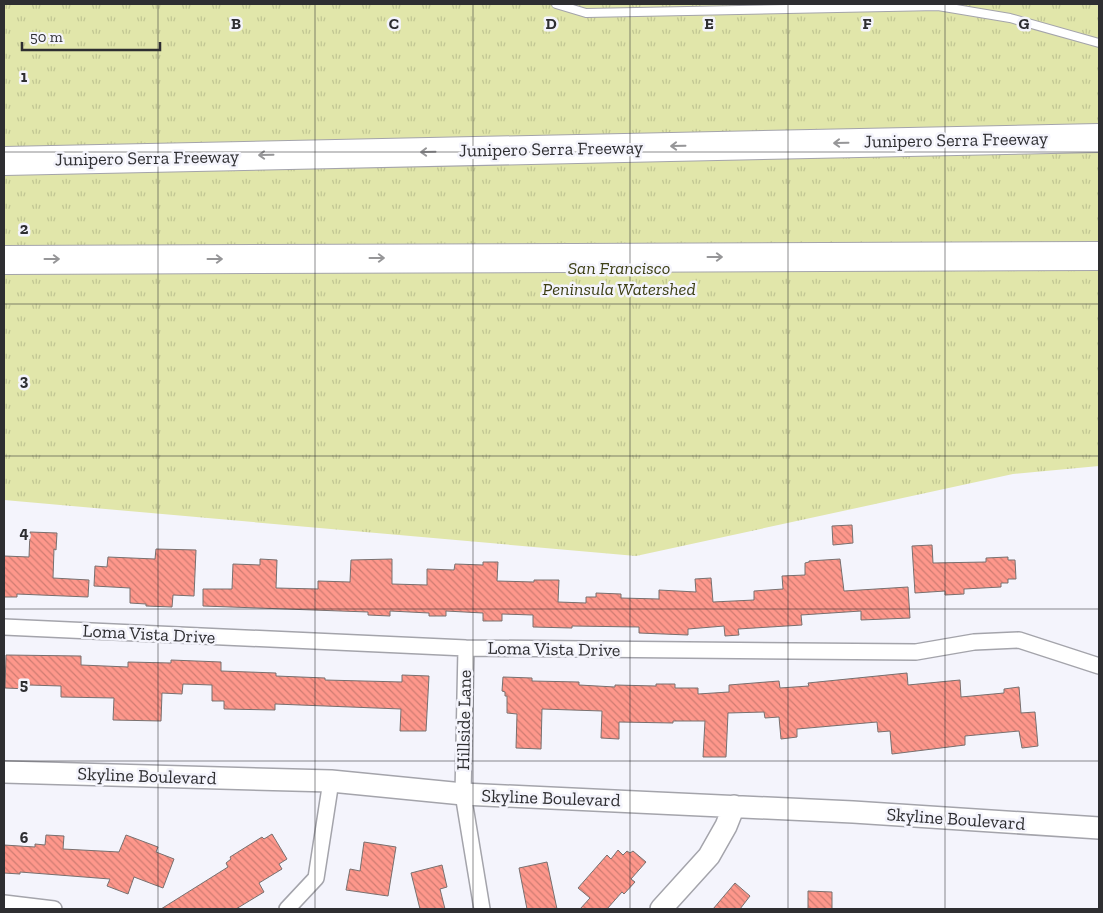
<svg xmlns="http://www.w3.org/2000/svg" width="1103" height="913" viewBox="0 0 1103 913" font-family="'Zilla Slab',serif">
  <defs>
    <pattern id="park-tufts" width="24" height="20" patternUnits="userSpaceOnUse" patternTransform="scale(1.25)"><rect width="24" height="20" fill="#e1e6aa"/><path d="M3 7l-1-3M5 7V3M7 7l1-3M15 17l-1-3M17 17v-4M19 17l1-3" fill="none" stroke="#c1c693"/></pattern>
    <pattern id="building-back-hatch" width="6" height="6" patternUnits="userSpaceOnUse" patternTransform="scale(1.25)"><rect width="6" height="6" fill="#fe978b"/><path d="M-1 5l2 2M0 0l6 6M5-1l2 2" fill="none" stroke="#ce7c72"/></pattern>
  </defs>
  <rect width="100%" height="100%" fill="#f4f4fc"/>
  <path fill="url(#park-tufts)" d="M 4,4 L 1099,4 L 1099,466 L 1013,474 L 636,556 L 4,500 Z"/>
  <path fill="url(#building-back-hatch)" stroke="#78706f" d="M 852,525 L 853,543 L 833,545 L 832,526 Z
    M 30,532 L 57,533 L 56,550 L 54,549 L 53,578 L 89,580 L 88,597 L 17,594 L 17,597 L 4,597 L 4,556 L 29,557 Z
    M 932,545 L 933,563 L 986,562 L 986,558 L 1008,557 L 1008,560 L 1015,560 L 1016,579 L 1008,579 L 1008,583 L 1001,583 L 1001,587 L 964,589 L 964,594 L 945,595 L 945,591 L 915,593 L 912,546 Z
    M 156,549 L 196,550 L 194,596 L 173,595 L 172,607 L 146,606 L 146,604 L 130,603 L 130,588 L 94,586 L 95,566 L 107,567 L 108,557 L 155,559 Z
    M 260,559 L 277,560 L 276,588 L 318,589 L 318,581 L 350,582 L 351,560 L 392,559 L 392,584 L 427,585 L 427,569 L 454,570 L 455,564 L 483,565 L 483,562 L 498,562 L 497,581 L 534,582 L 534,580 L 559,580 L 558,602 L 586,603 L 586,597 L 596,597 L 596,593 L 621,594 L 621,598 L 659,599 L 659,590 L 696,592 L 695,579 L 711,578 L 713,602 L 754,600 L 754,591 L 783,589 L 782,576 L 805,575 L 805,563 L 809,562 L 809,561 L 840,559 L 844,591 L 908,587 L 910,618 L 861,620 L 861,611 L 801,615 L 802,625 L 738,629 L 739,635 L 725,636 L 724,626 L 688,629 L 688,635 L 639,633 L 639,627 L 572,626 L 572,628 L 533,627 L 533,615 L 502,614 L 502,621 L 483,621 L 483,613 L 446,611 L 446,616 L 429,616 L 429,613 L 390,611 L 390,616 L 368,615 L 368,612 L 203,606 L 203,589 L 232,589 L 233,564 L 260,565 Z
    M 6,655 L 81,656 L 81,665 L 128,667 L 128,662 L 171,663 L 171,660 L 221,662 L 221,671 L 276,673 L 276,676 L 325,678 L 325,680 L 402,682 L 402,675 L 429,676 L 426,731 L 400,731 L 401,709 L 275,704 L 275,710 L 224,709 L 224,701 L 212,701 L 212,685 L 183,684 L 182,694 L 162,693 L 161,721 L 113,720 L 114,698 L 61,697 L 61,686 L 29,685 L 29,689 L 5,688 Z
    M 907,673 L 908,685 L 960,680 L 961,697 L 1004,693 L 1004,689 L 1019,687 L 1021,713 L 1035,712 L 1038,746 L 1022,748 L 1019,731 L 965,736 L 965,745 L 892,754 L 890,731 L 878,732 L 877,722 L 797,729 L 797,737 L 781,739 L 779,717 L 765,718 L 764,712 L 728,713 L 726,757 L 703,757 L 705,721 L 673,721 L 673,723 L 619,722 L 619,739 L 601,738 L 602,711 L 542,709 L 541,749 L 516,748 L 517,714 L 507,713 L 507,696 L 505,696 L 505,692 L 502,691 L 503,677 L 532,678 L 532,681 L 579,682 L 579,685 L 615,687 L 615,685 L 656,686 L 656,684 L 675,684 L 675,688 L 698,688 L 698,694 L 729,692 L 729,685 L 779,681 L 780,688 L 809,686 L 808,683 Z
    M 272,834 L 287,859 L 279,864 L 282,869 L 259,883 L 264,892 L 236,909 L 161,909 L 228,867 L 226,863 L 231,859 L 230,857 L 262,837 L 264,839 Z
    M 46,835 L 64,836 L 63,849 L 119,852 L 126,835 L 158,847 L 156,852 L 174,859 L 163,888 L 134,877 L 128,894 L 107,886 L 110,879 L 20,872 L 20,874 L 4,873 L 4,845 L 35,847 L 35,844 L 45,845 Z
    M 364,842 L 396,847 L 388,896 L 346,890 L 350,869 L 360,871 Z
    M 618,850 L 623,855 L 627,851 L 630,853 L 633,851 L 646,862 L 631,879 L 635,882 L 624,894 L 622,892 L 607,909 L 580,909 L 590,898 L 578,888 L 607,855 L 611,859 Z
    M 547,862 L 557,909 L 527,909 L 519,868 Z
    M 442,865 L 447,887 L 440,889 L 445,909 L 420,909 L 411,873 Z
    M 735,883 L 750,896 L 740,909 L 713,909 Z
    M 808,891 L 832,892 L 832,909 L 808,909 Z"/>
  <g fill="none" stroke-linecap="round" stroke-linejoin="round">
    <g stroke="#a4a4ab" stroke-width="10">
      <path id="service" d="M 556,4 L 586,13 L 938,6 L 1010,18 L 1099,43"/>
    </g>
    <g stroke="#a4a4ab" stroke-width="18">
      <path id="minor" d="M 4,627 L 466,648 L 916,652 L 974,642 L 1019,640 L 1099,666
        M 466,648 L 463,794 L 482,909
        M 4,903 L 54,909
        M 287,909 L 316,878 L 331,781"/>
    </g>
    <g stroke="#a4a4ab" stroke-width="24">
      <path id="secondary" d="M 4,772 L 331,781 L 463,794 L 853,812 L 1099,828
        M 661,909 L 709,856 L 726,826 L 734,806"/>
    </g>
    <g stroke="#a4a4ab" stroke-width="30">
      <path id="motorway" d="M 4,161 L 1099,138
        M 4,260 L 1099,256"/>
    </g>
    <use href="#service" stroke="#fff" stroke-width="8"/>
    <use href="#minor" stroke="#fff" stroke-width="15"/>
    <use href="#secondary" stroke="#fff" stroke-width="21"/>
    <use href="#motorway" stroke="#fff" stroke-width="28"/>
  </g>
  <defs><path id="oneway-shaft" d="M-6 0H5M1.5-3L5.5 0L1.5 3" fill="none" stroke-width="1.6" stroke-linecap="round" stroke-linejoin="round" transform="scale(1.25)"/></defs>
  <g stroke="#969698">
    <use href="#oneway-shaft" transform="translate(841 143) rotate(179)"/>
    <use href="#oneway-shaft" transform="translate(678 146) rotate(179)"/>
    <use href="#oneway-shaft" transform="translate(428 152) rotate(179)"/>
    <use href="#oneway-shaft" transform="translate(266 155) rotate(179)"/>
    <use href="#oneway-shaft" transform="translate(715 257)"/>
    <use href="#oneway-shaft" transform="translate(377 258)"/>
    <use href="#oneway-shaft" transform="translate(52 259)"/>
    <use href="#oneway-shaft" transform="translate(215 259)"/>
  </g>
  <path fill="none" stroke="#2e2e31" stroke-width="1" stroke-opacity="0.55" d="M 158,4 L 158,909M 315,4 L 315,909M 473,4 L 473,909M 630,4 L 630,909M 788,4 L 788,909M 945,4 L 945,909M 4,152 L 1099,152M 4,304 L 1099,304M 4,456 L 1099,456M 4,609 L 1099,609M 4,761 L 1099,761"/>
  <g text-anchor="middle" stroke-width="5" stroke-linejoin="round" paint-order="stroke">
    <g font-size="18" fill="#2e2e31" stroke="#f4f4fc">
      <text transform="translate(956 140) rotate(-1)" y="6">Junipero Serra Freeway</text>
      <text transform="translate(551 149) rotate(-1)" y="6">Junipero Serra Freeway</text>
      <text transform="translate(147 158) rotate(-1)" y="6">Junipero Serra Freeway</text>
      <text transform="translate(149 634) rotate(3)" y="6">Loma Vista Drive</text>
      <text transform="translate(554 649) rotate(1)" y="6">Loma Vista Drive</text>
      <text transform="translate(464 720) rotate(-89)" y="6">Hillside Lane</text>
      <text transform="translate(147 776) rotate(2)" y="6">Skyline Boulevard</text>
      <text transform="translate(551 798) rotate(2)" y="6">Skyline Boulevard</text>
      <text transform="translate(956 819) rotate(4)" y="6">Skyline Boulevard</text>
    </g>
    <g font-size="18" font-style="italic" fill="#3d3f15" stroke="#f4f4fc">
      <text x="619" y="274">San Francisco<tspan x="619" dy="21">Peninsula Watershed</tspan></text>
    </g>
  </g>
  <g font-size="16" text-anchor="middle" font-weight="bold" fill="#2e2e31" stroke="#f4f4fc" stroke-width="5" stroke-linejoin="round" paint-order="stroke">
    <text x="236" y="29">B</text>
    <text x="394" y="29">C</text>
    <text x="551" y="29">D</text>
    <text x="709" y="29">E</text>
    <text x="867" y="29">F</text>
    <text x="1024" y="29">G</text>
    <text x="24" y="82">1</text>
    <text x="24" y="234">2</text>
    <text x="24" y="386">3</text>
    <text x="24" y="538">4</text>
    <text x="24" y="690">5</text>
    <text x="24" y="843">6</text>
  </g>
  <rect width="1103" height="913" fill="none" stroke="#2e2e31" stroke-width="10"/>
  <path d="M22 42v8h138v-8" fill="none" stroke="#2e2e31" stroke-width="2.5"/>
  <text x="30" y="42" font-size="15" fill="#2e2e31" stroke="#f4f4fc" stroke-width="4" paint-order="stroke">50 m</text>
</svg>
